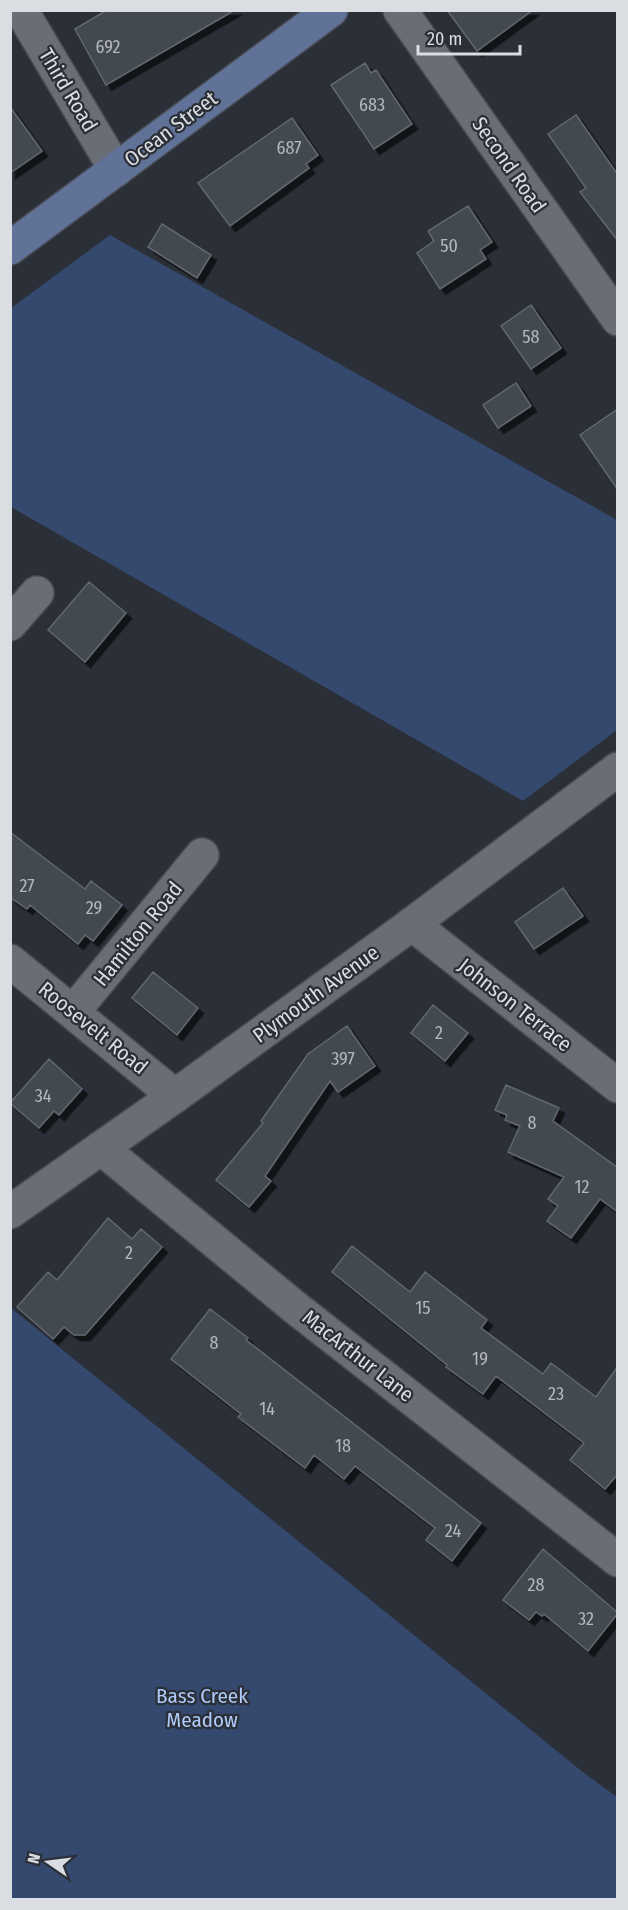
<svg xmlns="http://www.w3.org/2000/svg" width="628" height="1910" viewBox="0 0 628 1910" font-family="'Fira Sans Condensed',sans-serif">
  <defs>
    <filter id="shadow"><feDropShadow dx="5.5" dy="5.5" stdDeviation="0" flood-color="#0009"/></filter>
  </defs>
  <rect width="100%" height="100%" fill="#2b2f37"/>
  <path fill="#35486d" d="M 110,235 L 617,520 L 617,730 L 523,801 L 11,507 L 11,308 Z
    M 11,1308 L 584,1773 L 617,1797 L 617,1899 L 11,1899 Z"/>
  <path fill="#434850" stroke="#626770" stroke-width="1.5" filter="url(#shadow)" d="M 107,10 L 235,10 L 106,85 L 75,29 Z
    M 447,10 L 533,10 L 477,51 Z
    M 365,63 L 371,73 L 376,70 L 412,124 L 374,149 L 331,85 Z
    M 10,107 L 42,151 L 10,173 Z
    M 576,115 L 618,175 L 618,241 L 580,192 L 586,188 L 548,134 Z
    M 292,118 L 318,155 L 306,164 L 309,168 L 230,226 L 198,183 Z
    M 468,206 L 492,242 L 480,250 L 486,259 L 440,289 L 417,253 L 434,241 L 428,231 Z
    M 162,224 L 211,255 L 197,278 L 148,247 Z
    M 531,305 L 561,348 L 531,369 L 501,326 Z
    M 516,383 L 531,406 L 498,428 L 483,405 Z
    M 618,409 L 618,490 L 580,435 Z
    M 89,582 L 126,613 L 85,662 L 48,630 Z
    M 10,832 L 85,889 L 91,881 L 122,905 L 93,941 L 85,935 L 78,944 L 30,905 L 27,909 L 10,897 Z
    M 563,888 L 583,916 L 534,949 L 515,922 Z
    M 153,972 L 198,1008 L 177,1035 L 132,998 Z
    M 433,1005 L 468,1033 L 445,1061 L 411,1033 Z
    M 347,1026 L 375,1066 L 338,1092 L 330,1081 L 265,1176 L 271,1181 L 249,1207 L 216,1180 L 263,1123 L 261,1121 L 308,1054 Z
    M 49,1059 L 82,1089 L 59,1115 L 54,1111 L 39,1128 L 10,1103 Z
    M 506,1085 L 559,1108 L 553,1121 L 618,1168 L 618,1212 L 600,1199 L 571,1238 L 547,1221 L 558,1206 L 548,1199 L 564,1177 L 508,1152 L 520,1126 L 505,1120 L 507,1115 L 495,1110 Z
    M 108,1218 L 132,1239 L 141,1229 L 162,1247 L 85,1335 L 74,1335 L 64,1327 L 53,1339 L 17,1307 L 48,1272 L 57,1280 Z
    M 352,1246 L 410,1292 L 425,1272 L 487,1320 L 481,1328 L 543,1374 L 551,1363 L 596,1397 L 618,1366 L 618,1474 L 605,1489 L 570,1460 L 584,1443 L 496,1376 L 483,1394 L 446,1367 L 447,1365 L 332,1272 Z
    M 210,1309 L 248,1338 L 246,1340 L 481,1523 L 452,1561 L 426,1540 L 435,1528 L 355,1466 L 344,1479 L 314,1455 L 305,1468 L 238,1417 L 241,1414 L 171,1359 Z
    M 543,1549 L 618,1613 L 588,1651 L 544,1614 L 542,1616 L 536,1612 L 529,1620 L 503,1600 Z"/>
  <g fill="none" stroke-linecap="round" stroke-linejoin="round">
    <g stroke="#474a51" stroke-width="36">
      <path id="minor" d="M 21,10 L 116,170
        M 400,10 L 618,319
        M 10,624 L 37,593
        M 412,924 L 618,1086
        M 10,961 L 175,1096
        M 73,1012 L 202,855
        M 101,1148 L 297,1309 L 618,1560"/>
    </g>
    <g stroke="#474a51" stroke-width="36">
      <path id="tertiary" d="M 10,1212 L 175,1096 L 412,924 L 618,769"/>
    </g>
    <g stroke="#474a51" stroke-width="36">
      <path id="secondary" d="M 10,248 L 331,10"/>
    </g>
    <use href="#minor" stroke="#686d76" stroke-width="33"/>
    <use href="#tertiary" stroke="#686d76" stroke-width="33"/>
    <use href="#secondary" stroke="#607297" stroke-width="33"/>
  </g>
  <g text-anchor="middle" stroke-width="4.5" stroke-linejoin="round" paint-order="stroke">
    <g font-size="18" fill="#b4b8be">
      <text x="108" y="53">692</text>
      <text x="372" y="111">683</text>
      <text x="289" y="154">687</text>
      <text x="449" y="252">50</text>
      <text x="531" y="343">58</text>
      <text x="27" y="892">27</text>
      <text x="94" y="914">29</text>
      <text x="439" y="1039">2</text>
      <text x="343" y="1065">397</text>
      <text x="43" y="1102">34</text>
      <text x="532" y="1129">8</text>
      <text x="582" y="1193">12</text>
      <text x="129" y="1259">2</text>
      <text x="423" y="1314">15</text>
      <text x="214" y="1349">8</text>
      <text x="480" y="1365">19</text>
      <text x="556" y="1400">23</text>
      <text x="267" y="1415">14</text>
      <text x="343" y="1452">18</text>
      <text x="453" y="1537">24</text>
      <text x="536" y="1591">28</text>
      <text x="586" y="1625">32</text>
    </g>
    <g font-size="21" fill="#dadde2" stroke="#2b2f37">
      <text transform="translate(68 90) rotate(59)" y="7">Third Road</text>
      <text transform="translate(171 129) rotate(-37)" y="7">Ocean Street</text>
      <text transform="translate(509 165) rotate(55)" y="7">Second Road</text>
      <text transform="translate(138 934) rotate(-51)" y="7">Hamilton Road</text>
      <text transform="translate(316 994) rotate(-36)" y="7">Plymouth Avenue</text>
      <text transform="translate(515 1005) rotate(38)" y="7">Johnson Terrace</text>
      <text transform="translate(93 1028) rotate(39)" y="7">Roosevelt Road</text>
      <text transform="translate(358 1356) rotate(38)" y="7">MacArthur Lane</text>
    </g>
    <g font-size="21" fill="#b0cafa" stroke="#2b2f37">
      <text x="202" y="1703">Bass Creek<tspan x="202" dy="24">Meadow</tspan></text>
    </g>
  </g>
  <rect width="628" height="1910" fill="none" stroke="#dadde2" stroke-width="24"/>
  <g transform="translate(48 1862) rotate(284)" stroke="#2b2f37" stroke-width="4.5" paint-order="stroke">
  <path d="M0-4.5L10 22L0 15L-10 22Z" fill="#dadde2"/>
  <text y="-9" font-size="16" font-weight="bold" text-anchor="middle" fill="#dadde2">N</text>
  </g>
  <path d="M418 45v9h102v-9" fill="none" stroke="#dadde2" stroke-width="3"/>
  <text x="427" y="45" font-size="18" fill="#dadde2" stroke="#2b2f37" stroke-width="4.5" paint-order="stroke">20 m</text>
</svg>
